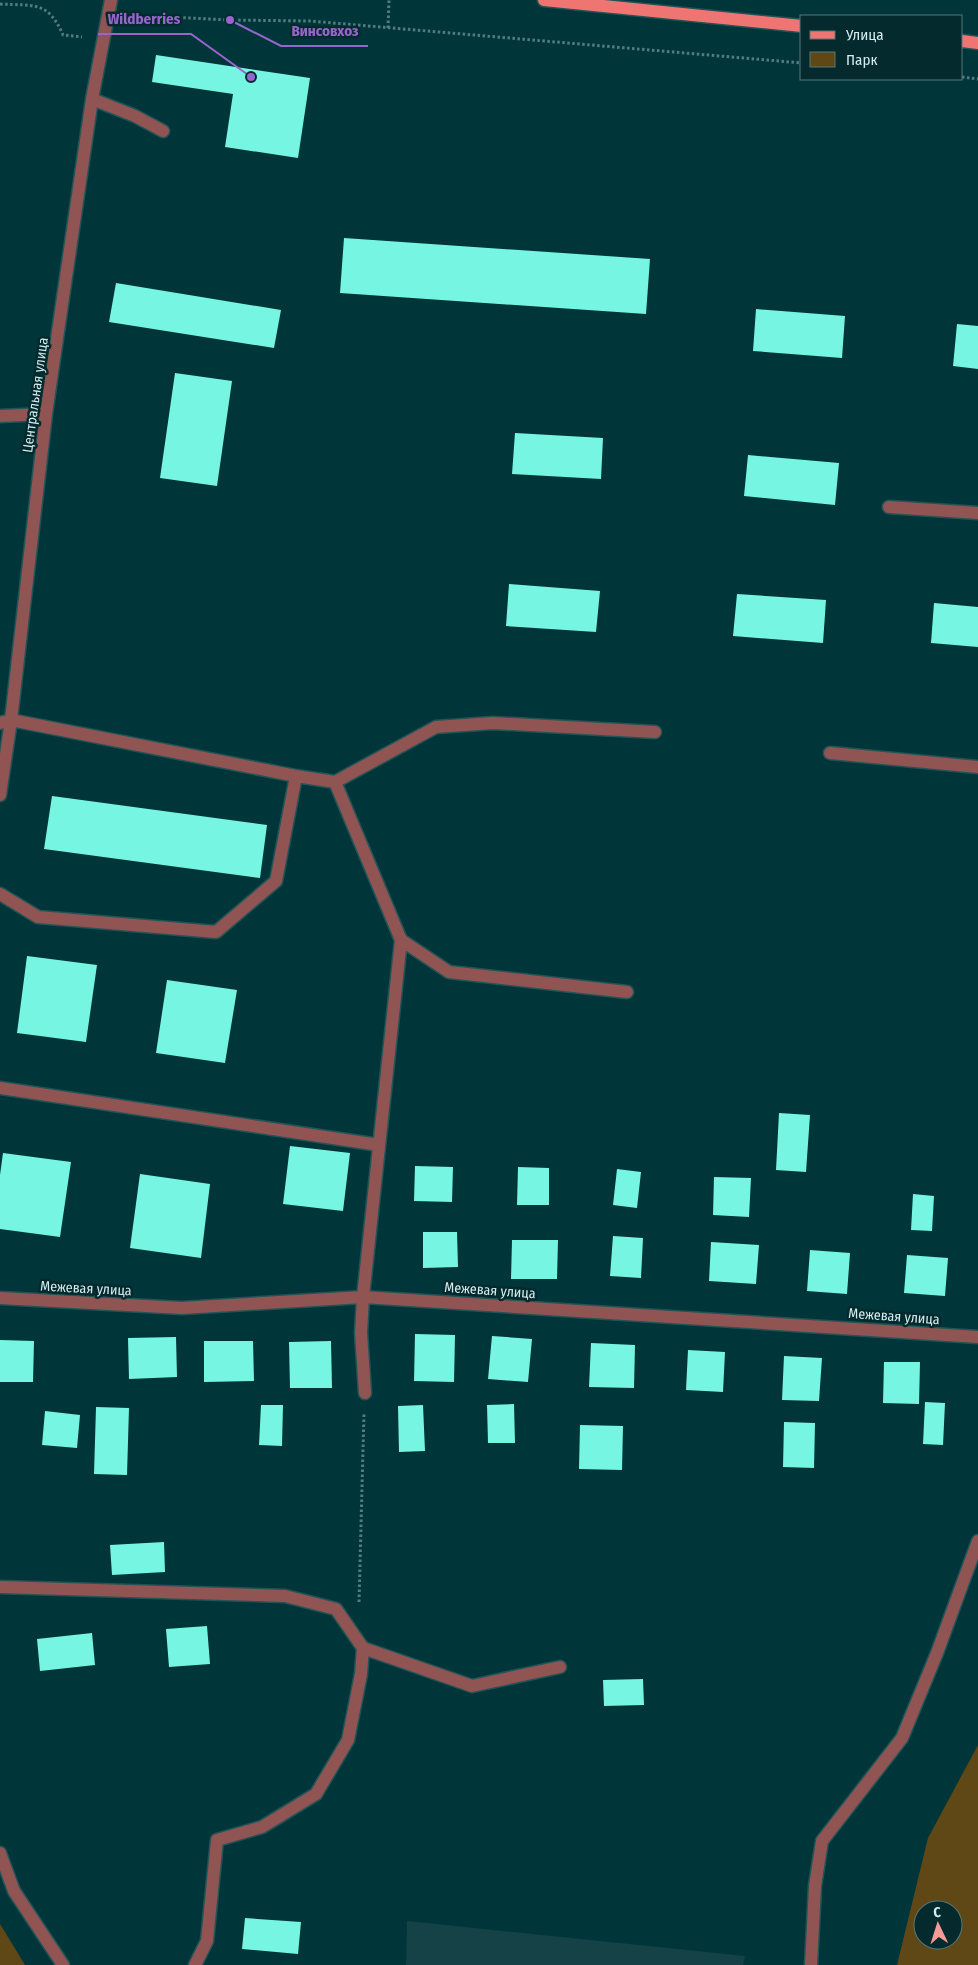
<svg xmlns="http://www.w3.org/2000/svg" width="978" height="1965" viewBox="0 0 978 1965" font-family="'Fira Sans Condensed',sans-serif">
  <rect width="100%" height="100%" fill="#00363a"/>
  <path fill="#144246" d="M 407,1921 L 745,1956 L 743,1965 L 406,1965 Z"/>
  <path fill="#5f4816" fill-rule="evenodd" d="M 978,1745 L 978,1965 L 897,1965 L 928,1838 ZM 923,1910 L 953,1910 L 953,1940 L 923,1940 Z
    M 0,1924 L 25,1965 L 0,1965 Z"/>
  <path fill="#76f5e3" d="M 156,55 L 310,78 L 298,158 L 225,147 L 233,94 L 152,82 Z
    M 344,238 L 650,259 L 646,314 L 340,293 Z
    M 116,283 L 281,310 L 274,348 L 109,322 Z
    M 756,309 L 845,316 L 842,358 L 753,351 Z
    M 957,324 L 978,326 L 978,369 L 953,366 Z
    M 175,373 L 232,381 L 217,486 L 160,478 Z
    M 515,433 L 603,438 L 601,479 L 512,474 Z
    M 748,455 L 839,463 L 835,505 L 744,496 Z
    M 509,584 L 600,591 L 596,632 L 506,626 Z
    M 737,594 L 826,600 L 823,643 L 733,636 Z
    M 934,603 L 978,607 L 978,647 L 931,643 Z
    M 52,796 L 267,825 L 260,878 L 44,849 Z
    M 27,956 L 97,965 L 86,1042 L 17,1033 Z
    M 167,980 L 237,990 L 225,1063 L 156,1053 Z
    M 779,1113 L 810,1115 L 806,1172 L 776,1170 Z
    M 290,1146 L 350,1153 L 343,1211 L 283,1204 Z
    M 3,1153 L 71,1162 L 60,1237 L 0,1229 L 0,1175 Z
    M 415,1166 L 453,1167 L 452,1202 L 414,1201 Z
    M 518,1167 L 549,1168 L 549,1205 L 517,1205 Z
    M 617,1169 L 641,1172 L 637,1208 L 613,1205 Z
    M 140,1174 L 210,1184 L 201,1258 L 130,1248 Z
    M 714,1177 L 751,1178 L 749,1217 L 713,1215 Z
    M 913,1194 L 934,1196 L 932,1231 L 911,1230 Z
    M 423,1232 L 457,1232 L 458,1267 L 423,1268 Z
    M 613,1236 L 643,1238 L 641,1278 L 610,1276 Z
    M 512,1240 L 558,1240 L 557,1279 L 511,1279 Z
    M 711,1242 L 759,1245 L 756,1284 L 709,1281 Z
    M 810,1250 L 850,1253 L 847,1294 L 807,1291 Z
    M 907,1255 L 948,1258 L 945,1296 L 904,1293 Z
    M 415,1334 L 455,1335 L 454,1382 L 414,1381 Z
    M 492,1336 L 532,1339 L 528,1382 L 488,1379 Z
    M 176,1337 L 177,1377 L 129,1379 L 128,1338 Z
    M 0,1340 L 34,1341 L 33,1382 L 0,1382 Z
    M 204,1341 L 253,1341 L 254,1381 L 204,1382 Z
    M 331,1341 L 332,1388 L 290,1388 L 289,1342 Z
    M 591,1343 L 635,1345 L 634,1388 L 589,1387 Z
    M 688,1350 L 725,1352 L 723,1392 L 686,1390 Z
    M 784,1356 L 822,1358 L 819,1401 L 782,1400 Z
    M 884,1362 L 920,1362 L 919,1404 L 883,1403 Z
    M 925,1402 L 945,1403 L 943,1445 L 923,1444 Z
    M 514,1404 L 515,1443 L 488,1443 L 487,1405 Z
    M 261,1405 L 283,1405 L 282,1446 L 259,1445 Z
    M 423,1405 L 425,1451 L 399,1452 L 398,1406 Z
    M 96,1407 L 129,1408 L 127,1475 L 94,1474 Z
    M 45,1411 L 80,1415 L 77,1448 L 42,1445 Z
    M 784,1422 L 815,1423 L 814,1468 L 783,1467 Z
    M 580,1425 L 623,1426 L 622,1470 L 579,1469 Z
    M 164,1542 L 165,1572 L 112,1575 L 110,1545 Z
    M 207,1626 L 210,1664 L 169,1667 L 166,1629 Z
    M 92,1633 L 95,1665 L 40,1671 L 37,1639 Z
    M 643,1679 L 644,1705 L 604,1706 L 603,1680 Z
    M 245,1918 L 301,1922 L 298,1954 L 242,1949 Z"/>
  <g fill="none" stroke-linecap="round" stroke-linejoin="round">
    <g stroke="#225357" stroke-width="15">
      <path id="minor" d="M 92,99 L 135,116 L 163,131
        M 0,416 L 46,414
        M 889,507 L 978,513
        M 0,723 L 11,720 L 296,776 L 335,782 L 401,940 L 363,1297 L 361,1333 L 365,1393
        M 830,753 L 978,767
        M 335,782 L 436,727 L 493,723 L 655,732
        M 0,795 L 11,720 L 46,414 L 92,99 L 111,0
        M 0,894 L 38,917 L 216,932 L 276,881 L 296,776
        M 401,940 L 449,972 L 627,992
        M 0,1088 L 379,1145
        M 0,1298 L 182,1308 L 363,1297 L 978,1337
        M 0,1587 L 285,1596 L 336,1609 L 363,1648 L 472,1686 L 560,1667
        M 0,1853 L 14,1891 L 63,1965
        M 195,1965 L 207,1941 L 217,1840 L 262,1827 L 316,1794 L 348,1740 L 361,1674 L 363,1648
        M 811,1965 L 815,1886 L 822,1841 L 902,1738 L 937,1653 L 978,1541"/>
    </g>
    <g stroke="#225357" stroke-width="15">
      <path id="major" d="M 544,0 L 802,26
        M 962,41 L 978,43"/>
    </g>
    <path stroke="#527c80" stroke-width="3" stroke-dasharray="2.5 2.5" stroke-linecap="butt" d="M 0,4 C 33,6 48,0 63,35 L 82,37
      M 130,24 L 148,16 L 230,20 L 310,21 L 802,63
      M 388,28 L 389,0
      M 962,77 L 978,79
      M 359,1602 L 364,1413"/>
    <use href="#minor" stroke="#905452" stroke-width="12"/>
    <use href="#major" stroke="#ef7573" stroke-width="12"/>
  </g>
  <g text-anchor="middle" stroke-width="5" stroke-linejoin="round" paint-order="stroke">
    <g font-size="14" fill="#d4ecef" stroke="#042a2d">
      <text transform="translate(35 395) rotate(-82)" y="5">Центральная улица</text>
      <text transform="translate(86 1288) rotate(3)" y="5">Межевая улица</text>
      <text transform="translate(490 1290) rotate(4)" y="5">Межевая улица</text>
      <text transform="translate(894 1316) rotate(4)" y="5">Межевая улица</text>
    </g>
  </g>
  <path fill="none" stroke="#9666cd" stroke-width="2" d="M251 77L191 34H98M230 20L281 46H368"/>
  <g fill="#9666cd" stroke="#042a2d" stroke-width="2">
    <circle cx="251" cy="77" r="5"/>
    <circle cx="230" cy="20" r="5"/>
  </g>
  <g font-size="15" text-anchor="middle" font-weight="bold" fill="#9666cd" stroke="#042a2d" stroke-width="5" stroke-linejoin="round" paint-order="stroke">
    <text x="144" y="24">Wildberries</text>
    <text x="325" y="36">Винсовхоз</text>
  </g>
  <rect x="800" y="15" width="162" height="65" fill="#042a2d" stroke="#57787b"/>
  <rect x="810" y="31" width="25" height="8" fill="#ef7573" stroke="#57787b"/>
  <text x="846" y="40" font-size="15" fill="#d4ecef">Улица</text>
  <rect x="810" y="52" width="25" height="15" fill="#5f4816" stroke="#57787b"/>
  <text x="846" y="65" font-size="15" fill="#d4ecef">Парк</text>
  <g transform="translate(938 1925) rotate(356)"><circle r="24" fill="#042a2d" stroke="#57787b"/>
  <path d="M0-4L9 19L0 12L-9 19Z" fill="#f59b97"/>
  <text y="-8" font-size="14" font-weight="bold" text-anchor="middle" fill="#d4ecef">С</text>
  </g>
</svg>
